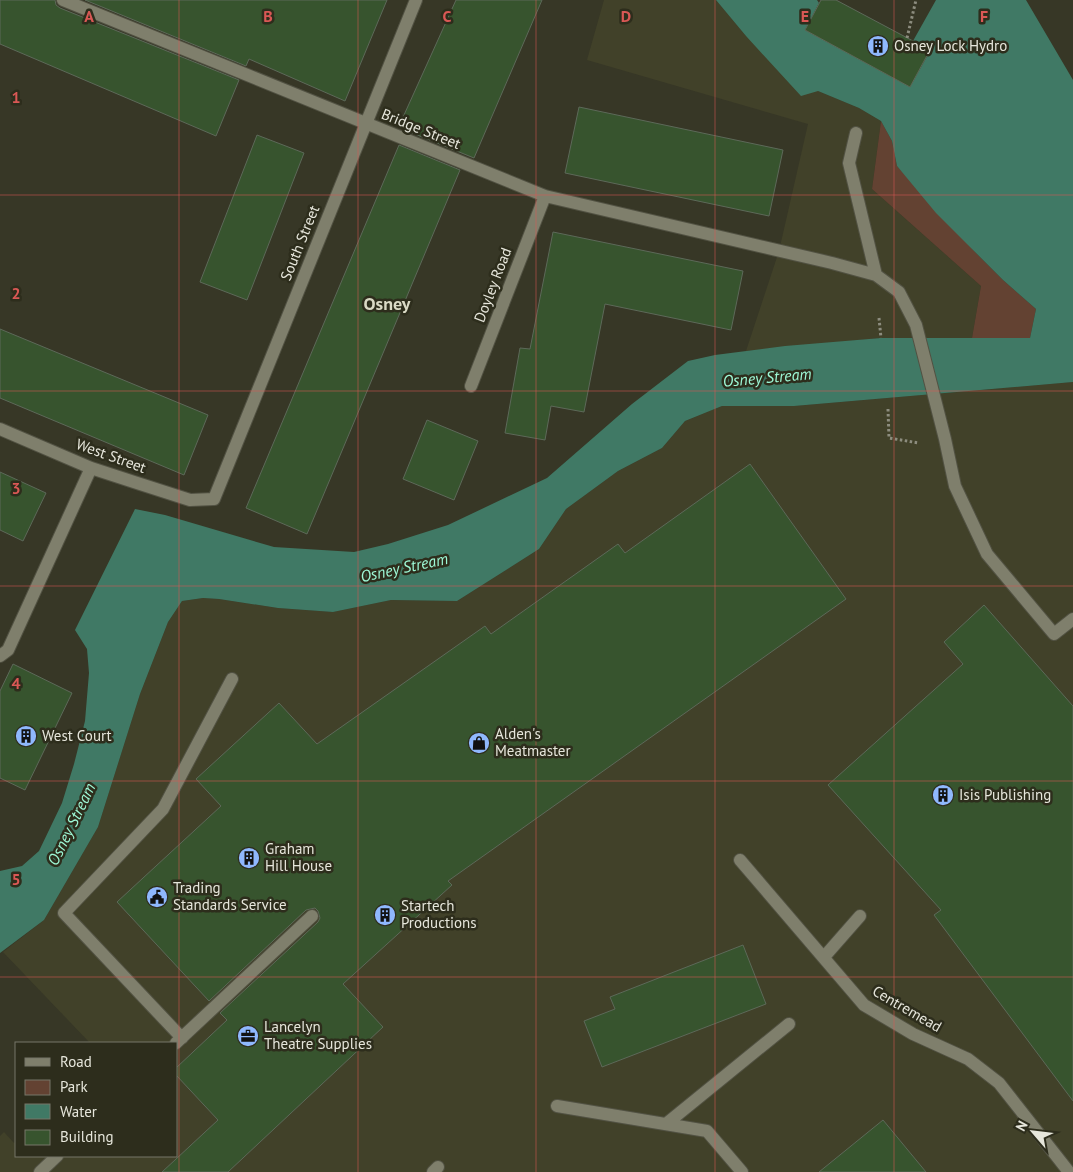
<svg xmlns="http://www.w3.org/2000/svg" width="1073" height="1172" viewBox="0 0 1073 1172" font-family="'PT Sans',sans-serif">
  <rect width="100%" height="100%" fill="#373726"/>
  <path fill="#414129" d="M 604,0 L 716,0 L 746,36 L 818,91 L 859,108 L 881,121 L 872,189 L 981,286 L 972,338 L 881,338 L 746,351 L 779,251 L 808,124 L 587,60 Z
    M 1073,382 L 1073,1172 L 0,1172 L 0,1136 L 4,1132 L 14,1143 L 16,1141 L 16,1156 L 176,1156 L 176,1043 L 90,1043 L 3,952 L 44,920 L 98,827 L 140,694 L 168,622 L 182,601 L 203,598 L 219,599 L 278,608 L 333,612 L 391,600 L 457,601 L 539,549 L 566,509 L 618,471 L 662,448 L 685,421 L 722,406 L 794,406 Z"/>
  <path fill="#634232" d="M 881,121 L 892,141 L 897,166 L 977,254 L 1003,280 L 1036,309 L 1030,338 L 972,338 L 981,286 L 872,189 Z"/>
  <path fill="#407965" d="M 716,0 L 817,0 L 819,3 L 805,30 L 910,87 L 930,51 L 913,41 L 936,0 L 1026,0 L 1073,80 L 1073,382 L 794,406 L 722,406 L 685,421 L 662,448 L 618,471 L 566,509 L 539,549 L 457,601 L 391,600 L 333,612 L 278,608 L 219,599 L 203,598 L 182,601 L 168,622 L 140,694 L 98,827 L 44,920 L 0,953 L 0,871 L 22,866 L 39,851 L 62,803 L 74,764 L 85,721 L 89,673 L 87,649 L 75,630 L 135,509 L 165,515 L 274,547 L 354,552 L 388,544 L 448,525 L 547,478 L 632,404 L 688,361 L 715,355 L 785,346 L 881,338 L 1030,338 L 1036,309 L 1003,280 L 936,213 L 897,166 L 892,141 L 881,121 L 859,108 L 818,91 L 801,96 L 746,36 Z"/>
  <path fill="#37542e" stroke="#5d6959" d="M 0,0 L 55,0 L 56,5 L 60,8 L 239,80 L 216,136 L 0,44 Z
    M 85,0 L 387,0 L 345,101 L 249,59 L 246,66 Z
    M 456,0 L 542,0 L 474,158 L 405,130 L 406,129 L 399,126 Z
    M 821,0 L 836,0 L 930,50 L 910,87 L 805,30 Z
    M 579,107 L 783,150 L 769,216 L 565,173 Z
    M 257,135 L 304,153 L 247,300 L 200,282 Z
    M 399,145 L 460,170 L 307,534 L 246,508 Z
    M 553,232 L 743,271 L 731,330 L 605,304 L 584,412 L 551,406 L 545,440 L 505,433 L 520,348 L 530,349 Z
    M 0,329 L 208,415 L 184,475 L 0,398 Z
    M 427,420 L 478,441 L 454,500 L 403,479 Z
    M 750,464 L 846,599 L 448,881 L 452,885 L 343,984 L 383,1027 L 228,1172 L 162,1172 L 218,1120 L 176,1075 L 176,1068 L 227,1020 L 220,1013 L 318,922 L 320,918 L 318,911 L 315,908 L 306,910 L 209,1001 L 117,902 L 221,806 L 196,779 L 279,703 L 317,744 L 485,626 L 491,634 L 618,544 L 625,553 Z
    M 0,472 L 46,493 L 23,541 L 0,530 Z
    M 984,605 L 1073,706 L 1073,1101 L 934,915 L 941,910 L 828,785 L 963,664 L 944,642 Z
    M 13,664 L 72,693 L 25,790 L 0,778 L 0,691 Z
    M 743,945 L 766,1004 L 602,1067 L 584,1021 L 615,1009 L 610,997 Z
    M 883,1120 L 926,1172 L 819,1172 Z"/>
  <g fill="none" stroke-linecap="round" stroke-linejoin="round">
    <g stroke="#525243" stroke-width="14">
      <path id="minor" d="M 63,0 L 545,196 L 832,263 L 876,275 L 899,292 L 916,325 L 945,439 L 955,486 L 987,554 L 1054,634 L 1073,619
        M 856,133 L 849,163 L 876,275
        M 471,386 L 545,196
        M 0,429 L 91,468 L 134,482 L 190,500 L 214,499 L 416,0
        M 0,656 L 8,650 L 91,468
        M 740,860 L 864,1005 L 913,1034 L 968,1059 L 999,1083 L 1069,1172
        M 824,957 L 860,916
        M 182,1038 L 64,913 L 163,809 L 232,679
        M 176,1043 L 312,916
        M 557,1106 L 707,1131 L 742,1172
        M 666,1124 L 789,1024
        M 40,1172 L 57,1156
        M 433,1172 L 438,1167"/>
    </g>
    <path stroke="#8d8d7f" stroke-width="3" stroke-dasharray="2.5 2.5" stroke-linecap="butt" d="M 907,38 L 916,0
      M 879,318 L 881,338
      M 888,409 L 889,438 L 919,443"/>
    <use href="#minor" stroke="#7f7f6c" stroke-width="12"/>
  </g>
  <path fill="none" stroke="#da5855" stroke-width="1" stroke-opacity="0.55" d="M 179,0 L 179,1172M 358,0 L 358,1172M 536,0 L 536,1172M 715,0 L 715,1172M 894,0 L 894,1172M 0,195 L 1073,195M 0,391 L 1073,391M 0,586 L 1073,586M 0,781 L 1073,781M 0,977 L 1073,977"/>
  <defs>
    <g id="building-disc" transform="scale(1.125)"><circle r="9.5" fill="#8fb8fd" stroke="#2d2d1c"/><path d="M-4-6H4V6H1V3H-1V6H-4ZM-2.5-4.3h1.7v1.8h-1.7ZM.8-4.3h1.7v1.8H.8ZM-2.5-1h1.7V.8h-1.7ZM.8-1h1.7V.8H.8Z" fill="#111"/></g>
    <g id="shop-disc" transform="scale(1.125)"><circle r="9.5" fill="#8fb8fd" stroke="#2d2d1c"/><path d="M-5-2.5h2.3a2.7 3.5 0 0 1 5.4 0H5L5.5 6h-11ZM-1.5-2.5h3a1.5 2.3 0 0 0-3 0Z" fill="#111"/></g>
    <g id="civic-disc" transform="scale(1.125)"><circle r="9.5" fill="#8fb8fd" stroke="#2d2d1c"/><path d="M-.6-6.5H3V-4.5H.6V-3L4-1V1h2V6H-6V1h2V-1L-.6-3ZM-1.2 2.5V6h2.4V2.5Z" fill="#111"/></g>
    <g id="office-disc" transform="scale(1.125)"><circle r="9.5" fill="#8fb8fd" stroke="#2d2d1c"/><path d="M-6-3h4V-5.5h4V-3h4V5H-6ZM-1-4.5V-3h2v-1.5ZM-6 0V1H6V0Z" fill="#111"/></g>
  </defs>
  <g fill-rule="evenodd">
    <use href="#building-disc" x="878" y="46"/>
    <use href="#building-disc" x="26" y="736"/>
    <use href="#shop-disc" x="479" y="743"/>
    <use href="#building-disc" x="943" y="795"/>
    <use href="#building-disc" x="249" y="858"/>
    <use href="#civic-disc" x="157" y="897"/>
    <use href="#building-disc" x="385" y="915"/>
    <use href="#office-disc" x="248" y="1036"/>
  </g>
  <g text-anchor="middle" stroke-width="5" stroke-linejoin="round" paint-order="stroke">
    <g font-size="15" fill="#e6e6db" stroke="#2d2d1c" text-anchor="start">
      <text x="894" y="51">Osney Lock Hydro</text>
      <text x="495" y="739">Alden's<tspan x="495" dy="17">Meatmaster</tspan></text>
      <text x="42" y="741">West Court</text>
      <text x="959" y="800">Isis Publishing</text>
      <text x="265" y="854">Graham<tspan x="265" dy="17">Hill House</tspan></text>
      <text x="173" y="893">Trading<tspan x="173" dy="17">Standards Service</tspan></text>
      <text x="401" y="911">Startech<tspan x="401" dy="17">Productions</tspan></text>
      <text x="264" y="1032">Lancelyn<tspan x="264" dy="17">Theatre Supplies</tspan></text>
    </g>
    <g font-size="15" fill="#e6e6db" stroke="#2d2d1c">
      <text transform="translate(421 129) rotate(22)" y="5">Bridge Street</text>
      <text transform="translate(300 243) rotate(-68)" y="5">South Street</text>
      <text transform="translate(493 285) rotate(-69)" y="5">Doyley Road</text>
      <text transform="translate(111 456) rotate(20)" y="5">West Street</text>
      <text transform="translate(907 1009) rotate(30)" y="5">Centremead</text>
    </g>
    <g font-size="16" font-style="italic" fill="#9ef9d7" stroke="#2d2d1c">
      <text transform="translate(767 377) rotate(-5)" y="6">Osney Stream</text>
      <text transform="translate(404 567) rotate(-12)" y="6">Osney Stream</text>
      <text transform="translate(71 824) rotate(-64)" y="6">Osney Stream</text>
    </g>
    <g font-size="18" font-weight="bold" fill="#dadac5" stroke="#2d2d1c">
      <text x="387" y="310">Osney</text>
    </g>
  </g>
  <g font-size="16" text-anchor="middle" font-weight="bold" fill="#da5855" stroke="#2d2d1c" stroke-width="5" stroke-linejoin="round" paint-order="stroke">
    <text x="89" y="22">A</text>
    <text x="268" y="22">B</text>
    <text x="447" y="22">C</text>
    <text x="626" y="22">D</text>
    <text x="805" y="22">E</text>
    <text x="984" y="22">F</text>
    <text x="16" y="103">1</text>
    <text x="16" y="299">2</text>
    <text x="16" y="494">3</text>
    <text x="16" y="689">4</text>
    <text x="16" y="885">5</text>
  </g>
  <rect x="15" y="1042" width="162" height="115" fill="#2d2d1c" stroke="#777768"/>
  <rect x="25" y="1058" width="25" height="8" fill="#7f7f6c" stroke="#777768"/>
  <text x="60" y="1067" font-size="15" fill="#e6e6db">Road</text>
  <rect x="25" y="1080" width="25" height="15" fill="#634232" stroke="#777768"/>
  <text x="60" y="1092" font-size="15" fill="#e6e6db">Park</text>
  <rect x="25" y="1104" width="25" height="15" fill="#407965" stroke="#777768"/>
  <text x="60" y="1117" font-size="15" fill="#e6e6db">Water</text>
  <rect x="25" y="1130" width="25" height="15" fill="#37542e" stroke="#777768"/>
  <text x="60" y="1142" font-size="15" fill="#e6e6db">Building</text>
  <g transform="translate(1033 1132) rotate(298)" stroke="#2d2d1c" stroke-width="4" paint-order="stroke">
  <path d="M0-4L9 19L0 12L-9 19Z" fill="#e6e6db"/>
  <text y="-8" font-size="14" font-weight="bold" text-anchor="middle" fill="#e6e6db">N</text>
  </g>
</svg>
